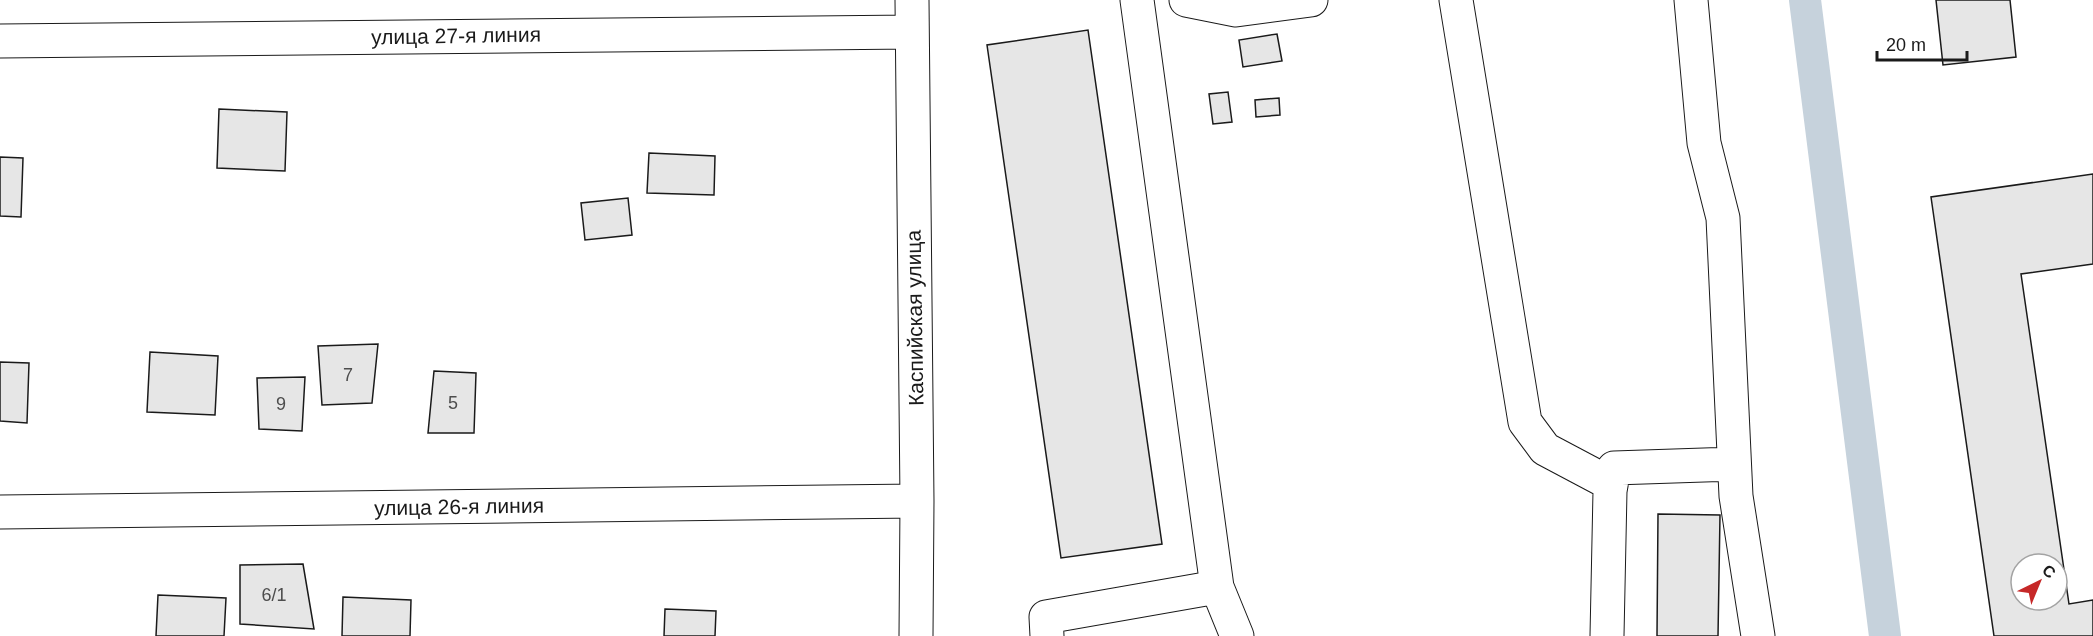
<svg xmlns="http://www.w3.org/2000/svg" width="2093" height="636" viewBox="0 0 2093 636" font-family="Arial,sans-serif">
  <rect width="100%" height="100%" fill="#fff"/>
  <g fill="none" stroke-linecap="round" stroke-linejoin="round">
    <path stroke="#c6d2dc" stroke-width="32" d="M 1805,0 L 1885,636"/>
  </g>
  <path fill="#e6e6e6" stroke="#1a1a1a" stroke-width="1.5" fill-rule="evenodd" d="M 1936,0 L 2010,0 L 2016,57 L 1943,65 Z
    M 1088,30 L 1162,544 L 1061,558 L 987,45 Z
    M 1277,34 L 1282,61 L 1243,67 L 1239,40 Z
    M 1228,92 L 1232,122 L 1213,124 L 1209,94 Z
    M 1279,98 L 1280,115 L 1256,117 L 1255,100 Z
    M 219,109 L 287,112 L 285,171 L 217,168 Z
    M 649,153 L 715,156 L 714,195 L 647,193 Z
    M 0,157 L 23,158 L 21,217 L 0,216 Z
    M 2093,174 L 2093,264 L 2021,274 L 2069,604 L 2093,600 L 2093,636 L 1994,636 L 1931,197 ZM 2021,564 L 2057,564 L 2057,600 L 2021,600 Z
    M 628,198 L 632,235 L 585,240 L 581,203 Z
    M 378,344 L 372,403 L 322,405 L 318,346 Z
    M 150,352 L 218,356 L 215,415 L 147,412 Z
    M 0,362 L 29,363 L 27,423 L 0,421 Z
    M 434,371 L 476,373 L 474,433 L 428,433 Z
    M 305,377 L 302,431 L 259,429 L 257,378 Z
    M 1658,514 L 1720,515 L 1718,636 L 1657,636 Z
    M 303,564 L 314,629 L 240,624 L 240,565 Z
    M 158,595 L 226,598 L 224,636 L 156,636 Z
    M 343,597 L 411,600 L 410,636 L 342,636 Z
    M 665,609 L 716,611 L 715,636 L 664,636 Z"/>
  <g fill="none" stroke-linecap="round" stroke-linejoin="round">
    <g stroke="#1a1a1a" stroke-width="35">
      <path id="minor" d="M 912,0 L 917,501 L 916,636
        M 1186,0 L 1236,10 L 1311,0
        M 1456,0 L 1525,422 L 1545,449 L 1611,484
        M 1691,0 L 1704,143 L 1723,218 L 1736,496 L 1758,636
        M 0,41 L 912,32
        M 0,512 L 917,501
        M 1217,587 L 1237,636
        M 1047,636 L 1046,617 L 1217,587 L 1137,0
        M 1607,636 L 1610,491 L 1614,468 L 1734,464"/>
    </g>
    <use href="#minor" stroke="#fff" stroke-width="33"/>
  </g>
  <g text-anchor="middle" stroke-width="4.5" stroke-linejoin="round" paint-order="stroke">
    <g font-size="18" fill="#4d4d4d">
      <text x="348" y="381">7</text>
      <text x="453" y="409">5</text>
      <text x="281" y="410">9</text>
      <text x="274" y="601">6/1</text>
    </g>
    <g font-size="21" fill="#1a1a1a" stroke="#fff">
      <text transform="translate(456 36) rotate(-1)" y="7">улица 27-я линия</text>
      <text transform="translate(915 318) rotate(-91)" y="7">Каспийская улица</text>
      <text transform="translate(459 507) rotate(-1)" y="7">улица 26-я линия</text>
    </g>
  </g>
  <g transform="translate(2039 582) rotate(43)"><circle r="28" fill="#ffffff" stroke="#a3a3a3" stroke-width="1.5"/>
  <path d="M0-4.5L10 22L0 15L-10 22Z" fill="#c62828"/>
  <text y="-9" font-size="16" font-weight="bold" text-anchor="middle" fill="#1a1a1a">С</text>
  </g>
  <path d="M1877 51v9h90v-9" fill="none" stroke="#1a1a1a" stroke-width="3"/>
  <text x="1886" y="51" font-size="18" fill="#1a1a1a" stroke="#ffffff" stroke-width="4.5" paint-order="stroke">20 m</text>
</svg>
